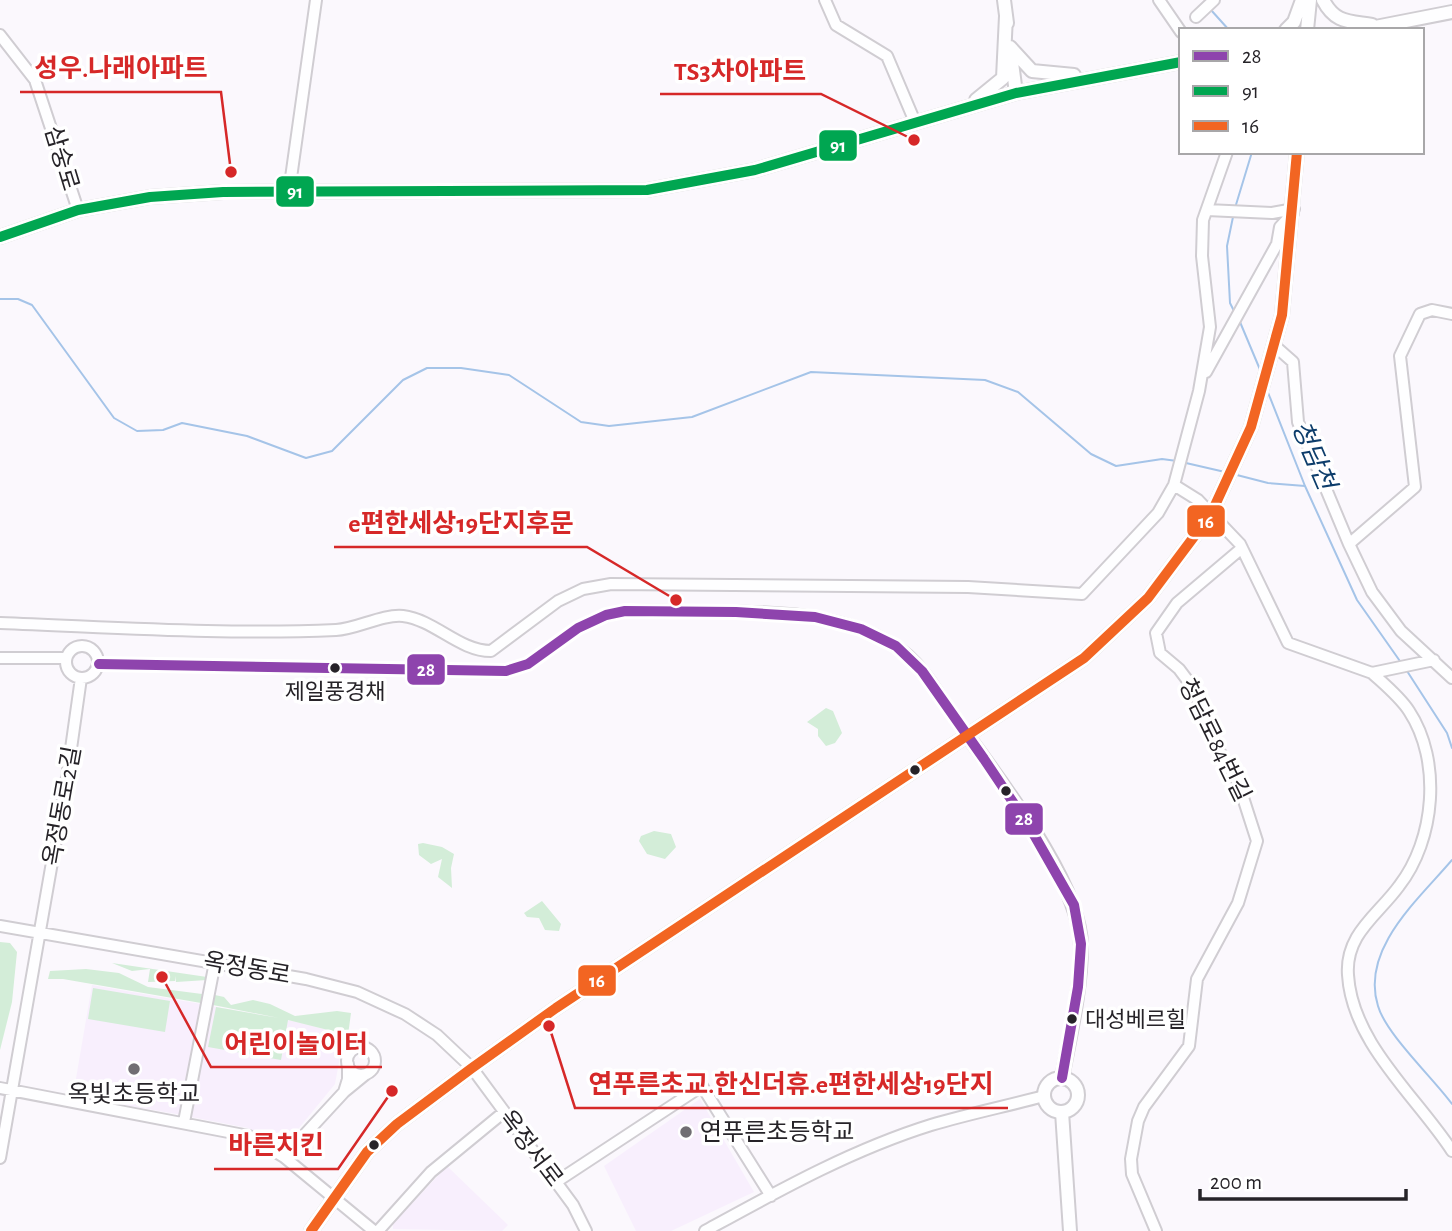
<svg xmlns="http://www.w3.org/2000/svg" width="1452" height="1231" viewBox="0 0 1452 1231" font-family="'Alegreya Sans','Noto Sans KR',sans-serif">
  <rect width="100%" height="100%" fill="#fbf8fd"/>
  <path fill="#f8effd" d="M 92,985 L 201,1004 L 182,1115 L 73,1096 Z
    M 211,1006 L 302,1023 L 344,1035 L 335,1084 L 286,1144 L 276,1144 L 248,1128 L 191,1117 Z
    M 700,1099 L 754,1192 L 671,1231 L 636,1231 L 604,1166 Z
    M 447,1166 L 508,1225 L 502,1231 L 393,1229 L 393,1224 Z"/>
  <path fill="#d3edd8" d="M 826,708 L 833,711 L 842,733 L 835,743 L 826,746 L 818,736 L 818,729 L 807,722 Z
    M 654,831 L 671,834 L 676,847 L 665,859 L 647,854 L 639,841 L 641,836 Z
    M 423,843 L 442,847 L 454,854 L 451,868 L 452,888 L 438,877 L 442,859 L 431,864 L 419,855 L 418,844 Z
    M 542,901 L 561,924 L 559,931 L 545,930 L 539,918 L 527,917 L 524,913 Z
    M 0,942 L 10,943 L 17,952 L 12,1002 L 0,1050 Z
    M 112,963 L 207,977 L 207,980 L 176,982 L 175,976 L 175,981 L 148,982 L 150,969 L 132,971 Z
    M 86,969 L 119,973 L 148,987 L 202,994 L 201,1003 L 63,979 L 48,979 L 50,971 Z
    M 93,988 L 170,1001 L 165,1032 L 88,1019 Z
    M 215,995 L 224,997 L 231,1005 L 253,1000 L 270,1004 L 295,1016 L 337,1011 L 351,1013 L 348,1035 L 288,1020 L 281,1060 L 208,1047 L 216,1007 L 279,1018 L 213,1005 Z"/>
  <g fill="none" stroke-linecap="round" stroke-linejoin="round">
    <path stroke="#a5c4e8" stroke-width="2" d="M 1211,10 L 1229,30
      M 1235,208 L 1252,152
      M 1233,217 L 1227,246 L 1230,303 L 1234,311
      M 0,299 L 18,299 L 32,305 L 114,418 L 137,431 L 163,430 L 182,423 L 247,436 L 306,458 L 332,451 L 403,380 L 427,368 L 461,368 L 509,375 L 581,422 L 609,426 L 692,417 L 811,372 L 985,380 L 1018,392 L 1091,454 L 1116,466 L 1162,459 L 1177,461
      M 1240,322 L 1261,372
      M 1267,390 L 1305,486 L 1357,600 L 1402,664
      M 1186,463 L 1225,472
      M 1233,474 L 1268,483 L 1305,486
      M 1407,671 L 1447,733 L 1452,748
      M 1452,860 C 1419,899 1360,949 1378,1006 C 1386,1034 1433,1078 1452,1104"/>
    <g stroke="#d0cdd2" stroke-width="14">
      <path id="minor" d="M 825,0 L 836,25 L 887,56 L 915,122
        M 1159,0 L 1181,32
        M 1196,17 L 1214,0
        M 0,35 L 35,80 L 78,210
        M 289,192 L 316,0
        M 1207,210 L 1272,213 L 1294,209
        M 1276,347 L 1293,362 L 1298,422 L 1349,544 L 1372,592 L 1401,631 L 1452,678
        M 1206,372 L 1277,244 L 1280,227 L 1293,213
        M 1174,485 L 1198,500 L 1240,544 L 1288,643 L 1372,673 L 1434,660
        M 1349,544 L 1415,487 L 1400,356 L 1420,314 L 1432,310 L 1452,314
        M 0,623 C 111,627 224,635 336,630 C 357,629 382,614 403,616 C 435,620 459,651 491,651 L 558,601 L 583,589 L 611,584 L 968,587 L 1082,594 L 1158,513 L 1174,485 L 1199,391 L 1210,327 L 1202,256 L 1203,220 L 1227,152
        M66 662a16 16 0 1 1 32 0a16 16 0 1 1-32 0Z
        M 0,658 L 66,658
        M 99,664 L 506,671 C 514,668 524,666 531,662 C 556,646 578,623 608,615 C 631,608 658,611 682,611 C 752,612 832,607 894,645 C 927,664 944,707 967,735
        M 1372,673 C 1384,684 1400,697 1409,711 C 1442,761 1435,840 1399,886 C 1378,915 1345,934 1348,975 C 1352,1043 1417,1097 1452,1151
        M 0,926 L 306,979 L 357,992 L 405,1014 L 437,1035 L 472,1068 L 573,1205 L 586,1231
        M347 1061a14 14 0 1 1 28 0a14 14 0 1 1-28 0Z
        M 348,1064 L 348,1079 L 344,1092 L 366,1074
        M 0,1088 L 249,1136 L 284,1157 L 374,1231
        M 184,1122 L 215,962
        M 284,1157 L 344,1092
        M 0,1158 L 67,777 L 81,678
        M 556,1182 L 702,1086 L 771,1196
        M 378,1231 L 431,1172 L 504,1112
        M 705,1231 C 778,1191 851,1150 931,1125 C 968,1114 1007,1106 1044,1096
        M 1156,1231 L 1132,1174 L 1131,1159 L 1138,1121 L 1144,1107 L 1189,1046 L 1197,979 L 1238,903 L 1257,841 L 1238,782 L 1212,739 L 1194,689 L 1179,669 L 1160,653 L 1156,633 L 1177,603 L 1242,548"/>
    </g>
    <g stroke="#d0cdd2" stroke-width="16">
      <path id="major" d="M 1004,0 L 1007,23
        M 1323,0 C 1335,23 1348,21 1372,25
        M 1286,30 L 1294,22 L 1302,0
        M 1307,30 L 1310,0
        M 1360,30 L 1452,12
        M 1010,47 L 1032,71 L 1074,75
        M 1011,55 L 1016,93
        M 976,100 L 1003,78 L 1006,16
        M 0,237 L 78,210 L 150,197 L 223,192 L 647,190 L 755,170 L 1016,93 L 1181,62
        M 967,735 C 1003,785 1081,885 1081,946 C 1081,990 1070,1035 1062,1078
        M1044 1095a17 17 0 1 1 34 0a17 17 0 1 1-34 0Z
        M 1062,1112 L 1070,1231
        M 311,1231 L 367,1152 L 397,1124 L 472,1068 L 556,1008 L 1084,658 L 1148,598 L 1211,514 L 1251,427 L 1282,315 L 1297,152"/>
    </g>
    <use href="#minor" stroke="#fefeff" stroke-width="10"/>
    <use href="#major" stroke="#fefeff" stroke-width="12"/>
    <g stroke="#fff" stroke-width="16">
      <path id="bus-1" d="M 99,664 L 506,671 L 528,664 L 578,628 L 606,615 L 625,611 L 736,612 L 815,617 L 861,629 L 896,646 L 922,671 L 984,759 L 1029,826 L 1074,905 L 1081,944 L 1078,987 L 1062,1078"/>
    </g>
    <g stroke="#fff" stroke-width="16">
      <path id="bus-2" d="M 0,237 L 78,210 L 150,197 L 223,192 L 647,190 L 755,170 L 1016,93 L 1181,62"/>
    </g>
    <g stroke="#fff" stroke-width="16">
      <path id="bus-3" d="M 311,1231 L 367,1152 L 397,1124 L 472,1068 L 556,1008 L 1084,658 L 1148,598 L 1211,514 L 1251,427 L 1282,315 L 1297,152"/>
    </g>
    <use href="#bus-1" stroke="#8e44ad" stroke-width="10"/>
    <use href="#bus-2" stroke="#00a651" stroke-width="10"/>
    <use href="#bus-3" stroke="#f26522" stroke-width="10"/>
  </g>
  <g fill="#262328" stroke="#fff" stroke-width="2.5">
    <circle cx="335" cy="668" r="6"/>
    <circle cx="915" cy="770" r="6"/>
    <circle cx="1006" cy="791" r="6"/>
    <circle cx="1072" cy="1019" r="6"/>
    <circle cx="374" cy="1145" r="6"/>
  </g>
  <g fill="#716e73" stroke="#fff" stroke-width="2.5">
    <circle cx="134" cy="1069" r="7"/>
    <circle cx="686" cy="1132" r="7"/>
  </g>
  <g text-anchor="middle" stroke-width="7" stroke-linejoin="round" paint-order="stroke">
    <g font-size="22" fill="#262328" stroke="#fff">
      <text x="335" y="699">제일풍경채</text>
      <text x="1085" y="1027" text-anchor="start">대성베르힐</text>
    </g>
    <g font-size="24" fill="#262328" stroke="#fff">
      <text transform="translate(62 158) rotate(73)" y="8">삼숭로</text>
      <text transform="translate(1215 740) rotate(64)" y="8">청담로84번길</text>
      <text transform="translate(62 806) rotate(-80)" y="8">옥정동로2길</text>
      <text transform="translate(247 968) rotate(10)" y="8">옥정동로</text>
      <text transform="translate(531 1148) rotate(53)" y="8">옥정서로</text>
    </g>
    <g font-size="24" fill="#262328" stroke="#fff">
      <text x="134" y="1102">옥빛초등학교</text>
      <text x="700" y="1140" text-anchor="start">연푸른초등학교</text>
    </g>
    <g font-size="26" font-style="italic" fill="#0d3d6b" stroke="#fff">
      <text transform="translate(1314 455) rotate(67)" y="9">청담천</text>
    </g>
  </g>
  <path fill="none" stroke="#d62828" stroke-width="2.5" d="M231 172L221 92H20M914 140L821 94H660M676 600L587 547H334M162 977L211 1067H382M549 1026L575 1108H1008M392 1091L338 1169H214"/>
  <g fill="#d62828" stroke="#fff" stroke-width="2.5">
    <circle cx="231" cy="172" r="7"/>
    <circle cx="914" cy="140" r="7"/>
    <circle cx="676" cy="600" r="7"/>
    <circle cx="162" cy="977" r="7"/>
    <circle cx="549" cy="1026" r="7"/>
    <circle cx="392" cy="1091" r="7"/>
  </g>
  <g font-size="26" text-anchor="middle" font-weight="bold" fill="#d62828" stroke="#fff" stroke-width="7" stroke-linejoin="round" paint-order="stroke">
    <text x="121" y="77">성우.나래아파트</text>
    <text x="740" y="80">TS3차아파트</text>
    <text x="461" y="532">e편한세상19단지후문</text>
    <text x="296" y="1053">어린이놀이터</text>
    <text x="791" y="1093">연푸른초교.한신더휴.e편한세상19단지</text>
    <text x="276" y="1154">바른치킨</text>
  </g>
  <g stroke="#fff" stroke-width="2.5">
    <rect x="818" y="129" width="40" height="33" rx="7" fill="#00a651"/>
    <rect x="275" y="175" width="40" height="33" rx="7" fill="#00a651"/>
    <rect x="1186" y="504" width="40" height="34" rx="7" fill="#f26522"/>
    <rect x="406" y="653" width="40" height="33" rx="7" fill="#8e44ad"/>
    <rect x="1004" y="802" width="40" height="34" rx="7" fill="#8e44ad"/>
    <rect x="577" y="964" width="40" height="33" rx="7" fill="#f26522"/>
  </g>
  <g font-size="19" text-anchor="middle" font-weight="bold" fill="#fff">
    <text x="838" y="152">91</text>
    <text x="295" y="198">91</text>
    <text x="1206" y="528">16</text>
    <text x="426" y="676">28</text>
    <text x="1024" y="825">28</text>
    <text x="597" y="987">16</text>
  </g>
  <rect x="1179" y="28" width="245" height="126" fill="#ffffff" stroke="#a8a7a9" stroke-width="2"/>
  <rect x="1193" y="51" width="35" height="10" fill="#8e44ad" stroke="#a8a7a9" stroke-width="2"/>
  <text x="1242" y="63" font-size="21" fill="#262328">28</text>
  <rect x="1193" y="86" width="35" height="10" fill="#00a651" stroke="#a8a7a9" stroke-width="2"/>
  <text x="1242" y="98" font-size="21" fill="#262328">91</text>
  <rect x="1193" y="121" width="35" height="10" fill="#f26522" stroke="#a8a7a9" stroke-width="2"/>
  <text x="1242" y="133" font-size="21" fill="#262328">16</text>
  <path d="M1200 1189v10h206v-10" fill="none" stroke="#262328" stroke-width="3.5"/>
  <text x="1210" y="1189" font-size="21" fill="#262328" stroke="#ffffff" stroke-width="5" paint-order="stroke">200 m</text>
</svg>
